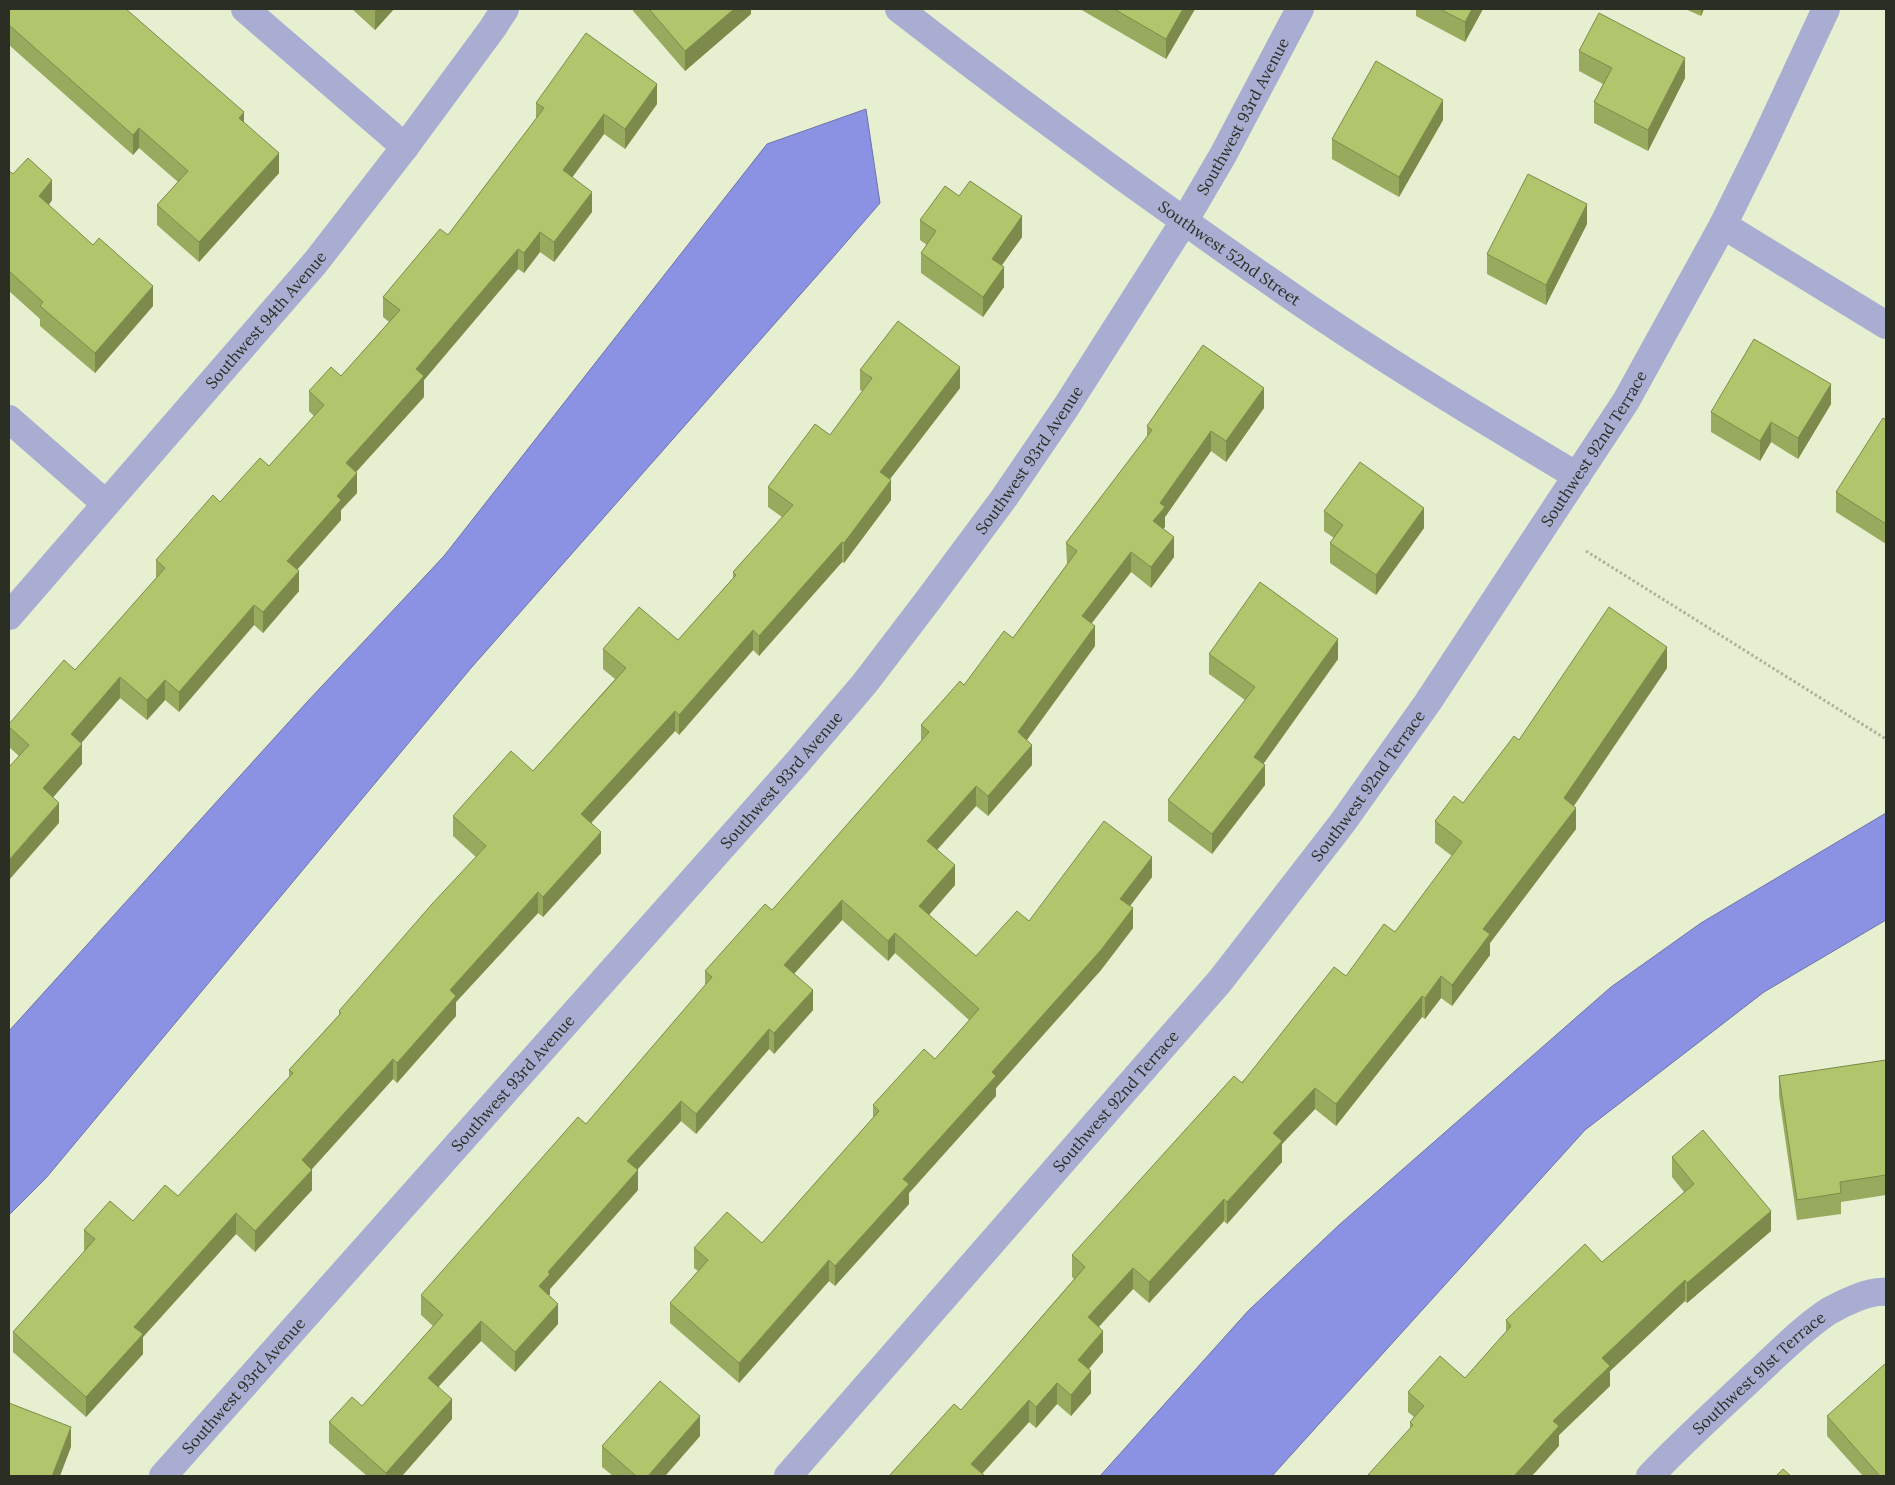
<svg xmlns="http://www.w3.org/2000/svg" width="1895" height="1485" viewBox="0 0 1895 1485" font-family="Lora,serif">
  <rect width="100%" height="100%" fill="#e7efd1"/>
  <path fill="#8b92e3" stroke="#6e74a9" d="M 866,109 L 880,203 L 829,262 L 471,668 L 46,1178 L 9,1215 L 9,1031 L 307,702 L 444,556 L 767,144 Z
    M 1886,813 L 1886,920 L 1764,992 L 1585,1130 L 1272,1476 L 1100,1476 L 1248,1311 L 1339,1225 L 1611,987 L 1701,923 Z"/>
  <g fill="none" stroke-linecap="round" stroke-linejoin="round">
    <path stroke="#adb39b" stroke-width="3" stroke-dasharray="2.5 2.5" stroke-linecap="butt" d="M 1586,551 L 1886,739"/>
    <g stroke="#a8add1" stroke-width="28">
      <path d="M 245,9 L 405,147"/>
      <path id="s1" d="M 899,9 C 1033,113 1170,213 1310,309 C 1397,368 1487,422 1577,476"/>
      <path d="M 1723,225 L 1886,325"/>
      <path d="M 9,419 L 105,503"/>
      <path id="s2" d="M 9,616 L 315,263 L 405,147 L 492,29 L 505,9"/>
      <path id="s3" d="M 163,1476 L 796,764 L 865,683 L 929,599 L 1004,498 L 1066,407 L 1185,220 L 1223,155 L 1300,9"/>
      <path id="s4" d="M 788,1476 L 1220,981 L 1343,822 L 1428,702 L 1626,401 L 1723,225 L 1763,144 L 1826,9"/>
      <path id="s5" d="M 1650,1476 C 1684,1440 1721,1407 1757,1373 C 1780,1352 1803,1328 1829,1311 C 1843,1303 1870,1290 1886,1292"/>
    </g>
  </g>
  <path fill="#98aa5d" d="M 9,9 L 244,122 L 279,173 L 199,262 L 157,225 L 157,205 L 178,182 L 139,148 L 133,155 L 9,45 Z
    M 352,9 L 394,9 L 375,30 Z
    M 633,9 L 751,9 L 751,14 L 685,71 L 633,11 Z
    M 1080,9 L 1195,9 L 1166,59 Z
    M 1416,9 L 1483,9 L 1465,42 L 1416,16 Z
    M 1685,9 L 1704,9 L 1701,16 Z
    M 1579,51 L 1685,78 L 1648,151 L 1594,123 L 1594,102 L 1603,84 L 1579,71 Z
    M 536,103 L 657,104 L 625,149 L 604,134 L 572,177 L 592,212 L 554,262 L 540,252 L 524,273 L 518,269 L 424,380 L 424,397 L 356,472 L 357,493 L 341,510 L 341,520 L 297,570 L 299,591 L 263,633 L 254,625 L 179,712 L 165,700 L 147,720 L 120,698 L 81,743 L 82,764 L 53,797 L 59,823 L 19,756 L 9,747 L 9,724 L 75,670 L 156,579 L 156,560 L 220,502 L 269,466 L 314,416 L 309,411 L 309,391 L 341,376 L 389,322 L 383,317 L 383,297 L 448,235 L 536,119 Z
    M 1443,120 L 1399,197 L 1332,159 L 1332,139 Z
    M 9,171 L 13,174 L 52,200 L 49,205 L 153,306 L 95,373 L 40,326 L 40,319 L 9,291 Z
    M 920,220 L 1022,237 L 1002,265 L 1004,287 L 983,317 L 921,273 L 921,253 L 927,245 L 920,240 Z
    M 1587,224 L 1546,305 L 1487,274 L 1487,254 Z
    M 860,370 L 960,388 L 890,479 L 891,500 L 844,563 L 842,562 L 759,656 L 753,650 L 679,735 L 675,731 L 591,823 L 601,853 L 543,917 L 538,913 L 456,1002 L 456,1016 L 397,1083 L 393,1079 L 312,1169 L 312,1190 L 255,1252 L 236,1234 L 143,1337 L 143,1354 L 86,1417 L 13,1352 L 13,1332 L 85,1251 L 84,1250 L 84,1230 L 133,1221 L 178,1196 L 289,1077 L 289,1070 L 339,1015 L 339,1011 L 476,857 L 453,836 L 453,816 L 533,771 L 615,679 L 603,669 L 603,649 L 678,640 L 733,578 L 733,572 L 782,517 L 768,507 L 768,487 L 830,435 L 863,391 L 860,390 Z
    M 1831,404 L 1798,459 L 1771,442 L 1760,461 L 1711,432 L 1711,412 Z
    M 1264,408 L 1226,462 L 1211,451 L 1165,517 L 1165,527 L 1163,529 L 1174,557 L 1151,588 L 1131,572 L 1091,623 L 1095,646 L 1027,740 L 1032,765 L 988,816 L 976,806 L 937,850 L 955,885 L 929,915 L 976,956 L 1029,921 L 1152,877 L 1130,906 L 1133,928 L 1101,970 L 996,1088 L 996,1096 L 909,1193 L 909,1204 L 835,1286 L 829,1281 L 739,1383 L 670,1323 L 670,1303 L 698,1271 L 694,1268 L 694,1248 L 762,1243 L 873,1118 L 873,1105 L 935,1059 L 969,1020 L 895,953 L 888,961 L 842,920 L 794,974 L 813,1010 L 774,1054 L 769,1049 L 696,1134 L 681,1121 L 637,1170 L 638,1190 L 550,1289 L 550,1294 L 549,1295 L 558,1324 L 515,1372 L 481,1341 L 438,1387 L 452,1419 L 402,1476 L 367,1476 L 329,1443 L 329,1422 L 362,1406 L 433,1326 L 421,1315 L 421,1295 L 586,1124 L 705,986 L 705,971 L 772,910 L 921,741 L 921,725 L 964,685 L 1013,638 L 1067,564 L 1066,543 L 1147,437 L 1147,426 Z
    M 1886,420 L 1886,544 L 1836,512 L 1836,492 Z
    M 1324,511 L 1424,528 L 1376,595 L 1330,563 L 1330,543 L 1334,538 L 1324,531 Z
    M 1209,654 L 1338,659 L 1263,764 L 1265,785 L 1212,854 L 1168,821 L 1168,800 L 1245,700 L 1209,674 Z
    M 1667,668 L 1574,806 L 1576,829 L 1490,943 L 1490,955 L 1452,1006 L 1441,998 L 1425,1019 L 1422,1017 L 1336,1126 L 1315,1109 L 1282,1144 L 1282,1162 L 1227,1224 L 1224,1221 L 1149,1303 L 1133,1289 L 1099,1327 L 1103,1352 L 1089,1369 L 1091,1393 L 1071,1416 L 1057,1404 L 1036,1428 L 1029,1422 L 982,1474 L 889,1476 L 961,1410 L 1074,1279 L 1072,1277 L 1072,1255 L 1346,976 L 1395,932 L 1452,856 L 1435,843 L 1435,821 L 1463,803 L 1519,740 Z
    M 1886,1060 L 1886,1195 L 1841,1202 L 1841,1214 L 1797,1220 L 1779,1096 L 1779,1076 Z
    M 1672,1157 L 1771,1231 L 1687,1303 L 1685,1301 L 1610,1371 L 1610,1386 L 1559,1435 L 1559,1446 L 1410,1428 L 1410,1422 L 1414,1417 L 1408,1412 L 1408,1392 L 1465,1378 L 1506,1332 L 1506,1320 L 1602,1262 L 1684,1192 L 1672,1177 Z
    M 1827,1416 L 1886,1476 L 1863,1476 L 1827,1436 Z
    M 700,1436 L 665,1476 L 613,1476 L 602,1467 L 602,1446 Z"/>
  <path fill="#7c8b4c" d="M 375,9 L 394,9 L 375,30 Z
    M 734,9 L 751,9 L 751,14 L 685,71 L 685,51 Z
    M 1183,9 L 1195,9 L 1166,59 L 1166,39 Z
    M 1472,9 L 1483,9 L 1465,42 L 1465,22 Z
    M 1701,9 L 1704,9 L 1701,16 Z
    M 1685,58 L 1685,78 L 1648,151 L 1648,130 Z
    M 657,84 L 657,104 L 625,149 L 625,129 Z
    M 1443,100 L 1443,120 L 1399,197 L 1399,177 Z
    M 244,112 L 244,133 L 239,118 Z
    M 604,114 L 604,134 L 563,190 L 563,170 Z
    M 139,128 L 139,148 L 133,155 L 133,135 Z
    M 279,153 L 279,173 L 199,262 L 199,242 Z
    M 52,180 L 52,200 L 39,216 L 39,196 Z
    M 592,192 L 592,212 L 554,262 L 554,242 Z
    M 1587,204 L 1587,224 L 1546,305 L 1546,285 Z
    M 1022,216 L 1022,237 L 992,279 L 992,259 Z
    M 540,232 L 540,252 L 524,273 L 524,253 Z
    M 518,249 L 518,269 L 424,380 L 424,397 L 346,483 L 346,463 L 416,369 Z
    M 1004,267 L 1004,287 L 983,317 L 983,297 Z
    M 153,286 L 153,306 L 95,373 L 95,353 Z
    M 960,367 L 960,388 L 880,492 L 880,472 Z
    M 1831,384 L 1831,404 L 1798,459 L 1798,438 Z
    M 1264,388 L 1264,408 L 1226,462 L 1226,441 Z
    M 1771,422 L 1771,442 L 1760,461 L 1760,441 Z
    M 1211,431 L 1211,451 L 1165,517 L 1165,527 L 1153,542 L 1153,521 L 1160,503 Z
    M 357,473 L 357,493 L 341,510 L 341,520 L 287,581 L 287,561 L 337,496 Z
    M 891,480 L 891,500 L 844,563 L 844,543 Z
    M 1424,508 L 1424,528 L 1376,595 L 1376,575 Z
    M 1174,537 L 1174,557 L 1151,588 L 1151,567 Z
    M 842,542 L 842,562 L 759,656 L 759,636 Z
    M 1131,552 L 1131,572 L 1082,636 L 1082,616 Z
    M 299,571 L 299,591 L 263,633 L 263,612 Z
    M 254,605 L 254,625 L 179,712 L 179,692 Z
    M 1095,626 L 1095,646 L 1018,752 L 1018,732 Z
    M 753,630 L 753,650 L 679,735 L 679,715 Z
    M 1338,639 L 1338,659 L 1254,777 L 1254,757 Z
    M 1667,647 L 1667,668 L 1564,820 L 1564,798 Z
    M 120,677 L 120,698 L 71,755 L 71,734 Z
    M 165,680 L 165,700 L 147,720 L 147,700 Z
    M 675,711 L 675,731 L 581,834 L 581,814 Z
    M 82,744 L 82,764 L 43,809 L 43,788 Z
    M 1032,745 L 1032,765 L 988,816 L 988,796 Z
    M 1265,765 L 1265,785 L 1212,854 L 1212,834 Z
    M 976,786 L 976,806 L 927,861 L 927,841 Z
    M 59,803 L 59,823 L 9,880 L 9,860 Z
    M 1576,808 L 1576,829 L 1490,943 L 1490,955 L 1452,1006 L 1452,985 L 1483,929 Z
    M 601,832 L 601,853 L 543,917 L 543,897 Z
    M 1152,857 L 1152,877 L 1120,919 L 1120,899 Z
    M 955,865 L 955,885 L 919,926 L 919,906 Z
    M 538,892 L 538,913 L 456,1002 L 456,1016 L 397,1083 L 397,1063 L 450,990 Z
    M 842,900 L 842,920 L 784,985 L 784,965 Z
    M 1133,908 L 1133,928 L 1101,970 L 996,1088 L 996,1096 L 909,1193 L 909,1204 L 835,1286 L 835,1266 L 903,1179 L 992,1072 Z
    M 895,933 L 895,953 L 888,961 L 888,941 Z
    M 1441,976 L 1441,998 L 1425,1019 L 1425,998 Z
    M 813,990 L 813,1010 L 774,1054 L 774,1033 Z
    M 1422,996 L 1422,1017 L 1336,1126 L 1336,1104 Z
    M 769,1029 L 769,1049 L 696,1134 L 696,1114 Z
    M 393,1059 L 393,1079 L 302,1180 L 302,1160 Z
    M 1315,1088 L 1315,1109 L 1282,1144 L 1282,1162 L 1227,1224 L 1227,1202 L 1273,1133 Z
    M 681,1101 L 681,1121 L 627,1181 L 627,1161 Z
    M 312,1170 L 312,1190 L 255,1252 L 255,1231 Z
    M 638,1170 L 638,1190 L 550,1289 L 550,1294 L 539,1306 L 539,1286 L 548,1272 Z
    M 1224,1199 L 1224,1221 L 1149,1303 L 1149,1282 Z
    M 1771,1211 L 1771,1231 L 1687,1303 L 1687,1283 Z
    M 236,1213 L 236,1234 L 143,1337 L 143,1354 L 86,1417 L 86,1397 L 134,1327 Z
    M 829,1260 L 829,1281 L 739,1383 L 739,1363 Z
    M 1133,1268 L 1133,1289 L 1088,1338 L 1088,1317 Z
    M 1685,1280 L 1685,1301 L 1610,1371 L 1610,1386 L 1559,1435 L 1559,1446 L 1532,1476 L 1514,1476 L 1553,1421 L 1602,1358 Z
    M 558,1304 L 558,1324 L 515,1372 L 515,1352 Z
    M 481,1321 L 481,1341 L 428,1398 L 428,1378 Z
    M 1103,1331 L 1103,1352 L 1078,1381 L 1078,1360 Z
    M 1091,1371 L 1091,1393 L 1071,1416 L 1071,1395 Z
    M 1057,1383 L 1057,1404 L 1036,1428 L 1036,1407 Z
    M 452,1399 L 452,1419 L 402,1476 L 386,1476 L 386,1473 Z
    M 1029,1400 L 1029,1422 L 980,1476 L 971,1464 Z
    M 700,1416 L 700,1436 L 665,1476 L 648,1476 Z
    M 71,1427 L 71,1447 L 60,1476 L 52,1476 Z"/>
  <path fill="#b1c66c" stroke="#7c8b4c" d="M 9,9 L 126,9 L 244,112 L 239,118 L 279,153 L 199,242 L 157,205 L 188,171 L 139,128 L 133,135 L 9,25 Z
    M 649,9 L 734,9 L 685,51 Z
    M 1114,9 L 1183,9 L 1166,39 Z
    M 1440,9 L 1472,9 L 1465,22 Z
    M 1599,13 L 1685,58 L 1648,130 L 1594,102 L 1612,68 L 1579,51 Z
    M 586,33 L 657,84 L 625,129 L 604,114 L 563,170 L 592,192 L 554,242 L 540,232 L 524,253 L 518,249 L 416,369 L 424,376 L 346,463 L 357,473 L 337,496 L 341,500 L 287,561 L 299,571 L 263,612 L 254,605 L 179,692 L 165,680 L 147,700 L 120,677 L 71,734 L 82,744 L 43,788 L 59,803 L 9,860 L 9,767 L 29,745 L 9,727 L 9,724 L 64,660 L 75,670 L 165,568 L 156,560 L 213,495 L 220,502 L 260,458 L 269,466 L 324,405 L 309,391 L 331,367 L 341,376 L 400,310 L 383,297 L 440,229 L 448,235 L 544,108 L 536,103 Z
    M 1376,61 L 1443,100 L 1399,177 L 1332,139 Z
    M 28,158 L 52,180 L 39,196 L 93,245 L 99,238 L 153,286 L 95,353 L 40,306 L 43,302 L 9,271 L 9,171 L 13,174 Z
    M 1528,174 L 1587,204 L 1546,285 L 1487,254 Z
    M 970,181 L 1022,216 L 992,259 L 1004,267 L 983,297 L 921,253 L 936,231 L 920,220 L 945,186 L 959,196 Z
    M 898,321 L 960,367 L 880,472 L 891,480 L 844,543 L 842,542 L 759,636 L 753,630 L 679,715 L 675,711 L 581,814 L 601,832 L 543,897 L 538,892 L 450,990 L 456,996 L 397,1063 L 393,1059 L 302,1160 L 312,1170 L 255,1231 L 236,1213 L 134,1327 L 143,1334 L 86,1397 L 13,1332 L 95,1239 L 84,1230 L 110,1201 L 133,1221 L 165,1185 L 178,1196 L 293,1073 L 289,1070 L 341,1013 L 339,1011 L 432,904 L 486,846 L 453,816 L 511,751 L 533,771 L 626,668 L 603,649 L 639,607 L 678,640 L 736,575 L 733,572 L 793,505 L 768,487 L 815,424 L 830,435 L 872,378 L 860,370 Z
    M 1754,339 L 1831,384 L 1798,438 L 1771,422 L 1760,441 L 1711,412 Z
    M 1203,345 L 1264,388 L 1226,441 L 1211,431 L 1160,503 L 1165,507 L 1153,521 L 1174,537 L 1151,567 L 1131,552 L 1082,616 L 1095,626 L 1018,732 L 1032,745 L 988,796 L 976,786 L 927,841 L 955,865 L 919,906 L 976,956 L 1017,911 L 1029,921 L 1104,821 L 1152,857 L 1120,899 L 1133,908 L 1101,950 L 992,1072 L 996,1076 L 903,1179 L 909,1184 L 835,1266 L 829,1260 L 739,1363 L 670,1303 L 708,1260 L 694,1248 L 727,1212 L 762,1243 L 879,1111 L 873,1105 L 924,1049 L 935,1059 L 979,1009 L 895,933 L 888,941 L 842,900 L 784,965 L 813,990 L 774,1033 L 769,1029 L 696,1114 L 681,1101 L 627,1161 L 638,1170 L 548,1272 L 550,1274 L 539,1286 L 558,1304 L 515,1352 L 481,1321 L 428,1378 L 452,1399 L 386,1473 L 329,1422 L 352,1397 L 362,1406 L 443,1315 L 421,1295 L 578,1117 L 586,1124 L 712,977 L 705,971 L 765,904 L 772,910 L 888,778 L 929,732 L 921,725 L 960,681 L 964,685 L 1004,631 L 1013,638 L 1077,551 L 1066,543 L 1152,430 L 1147,426 Z
    M 1883,418 L 1886,420 L 1886,524 L 1836,492 Z
    M 1360,462 L 1424,508 L 1376,575 L 1330,543 L 1343,525 L 1324,511 Z
    M 1260,582 L 1338,639 L 1254,757 L 1265,765 L 1212,834 L 1168,800 L 1255,687 L 1209,654 Z
    M 1609,607 L 1667,647 L 1564,798 L 1576,808 L 1483,929 L 1490,934 L 1452,985 L 1441,976 L 1425,998 L 1422,996 L 1336,1104 L 1315,1088 L 1273,1133 L 1282,1141 L 1227,1202 L 1224,1199 L 1149,1282 L 1133,1268 L 1088,1317 L 1103,1331 L 1078,1360 L 1091,1371 L 1071,1395 L 1057,1383 L 1036,1407 L 1029,1400 L 971,1464 L 985,1476 L 889,1476 L 954,1404 L 961,1410 L 1085,1267 L 1072,1255 L 1234,1076 L 1242,1083 L 1334,967 L 1346,976 L 1384,924 L 1395,932 L 1462,842 L 1435,821 L 1454,796 L 1463,803 L 1514,736 L 1519,740 Z
    M 1886,1060 L 1886,1175 L 1840,1182 L 1841,1193 L 1797,1200 L 1779,1076 Z
    M 1703,1130 L 1771,1211 L 1687,1283 L 1685,1280 L 1602,1358 L 1610,1366 L 1553,1421 L 1559,1426 L 1514,1476 L 1367,1476 L 1413,1425 L 1410,1422 L 1424,1406 L 1408,1392 L 1440,1356 L 1465,1378 L 1511,1326 L 1506,1320 L 1585,1244 L 1602,1262 L 1694,1184 L 1672,1157 Z
    M 1886,1363 L 1886,1476 L 1880,1476 L 1827,1416 Z
    M 660,1381 L 700,1416 L 648,1476 L 636,1476 L 602,1446 Z
    M 9,1403 L 71,1427 L 52,1476 L 9,1476 Z
    M 1783,1469 L 1791,1476 L 1776,1476 Z"/>
  <g text-anchor="middle" stroke-width="4.5" stroke-linejoin="round" paint-order="stroke">
    <g font-size="16" fill="#2b2e23" stroke="#e7efd1">
      <text dy="6" stroke="none"><textPath href="#s3" startOffset="1741">Southwest 93rd Avenue</textPath></text>
      <text dy="6" stroke="none"><textPath href="#s1" startOffset="411">Southwest 52nd Street</textPath></text>
      <text dy="6" stroke="none"><textPath href="#s2" startOffset="392">Southwest 94th Avenue</textPath></text>
      <text dy="6" stroke="none"><textPath href="#s4" startOffset="1308">Southwest 92nd Terrace</textPath></text>
      <text dy="6" stroke="none"><textPath href="#s3" startOffset="1336">Southwest 93rd Avenue</textPath></text>
      <text dy="6" stroke="none"><textPath href="#s3" startOffset="931">Southwest 93rd Avenue</textPath></text>
      <text dy="6" stroke="none"><textPath href="#s4" startOffset="902">Southwest 92nd Terrace</textPath></text>
      <text dy="6" stroke="none"><textPath href="#s3" startOffset="526">Southwest 93rd Avenue</textPath></text>
      <text dy="6" stroke="none"><textPath href="#s4" startOffset="498">Southwest 92nd Terrace</textPath></text>
      <text dy="6" stroke="none"><textPath href="#s5" startOffset="150">Southwest 91st Terrace</textPath></text>
      <text dy="6" stroke="none"><textPath href="#s3" startOffset="121">Southwest 93rd Avenue</textPath></text>
    </g>
  </g>
  <rect width="1895" height="1485" fill="none" stroke="#2b2e23" stroke-width="20"/>
</svg>
